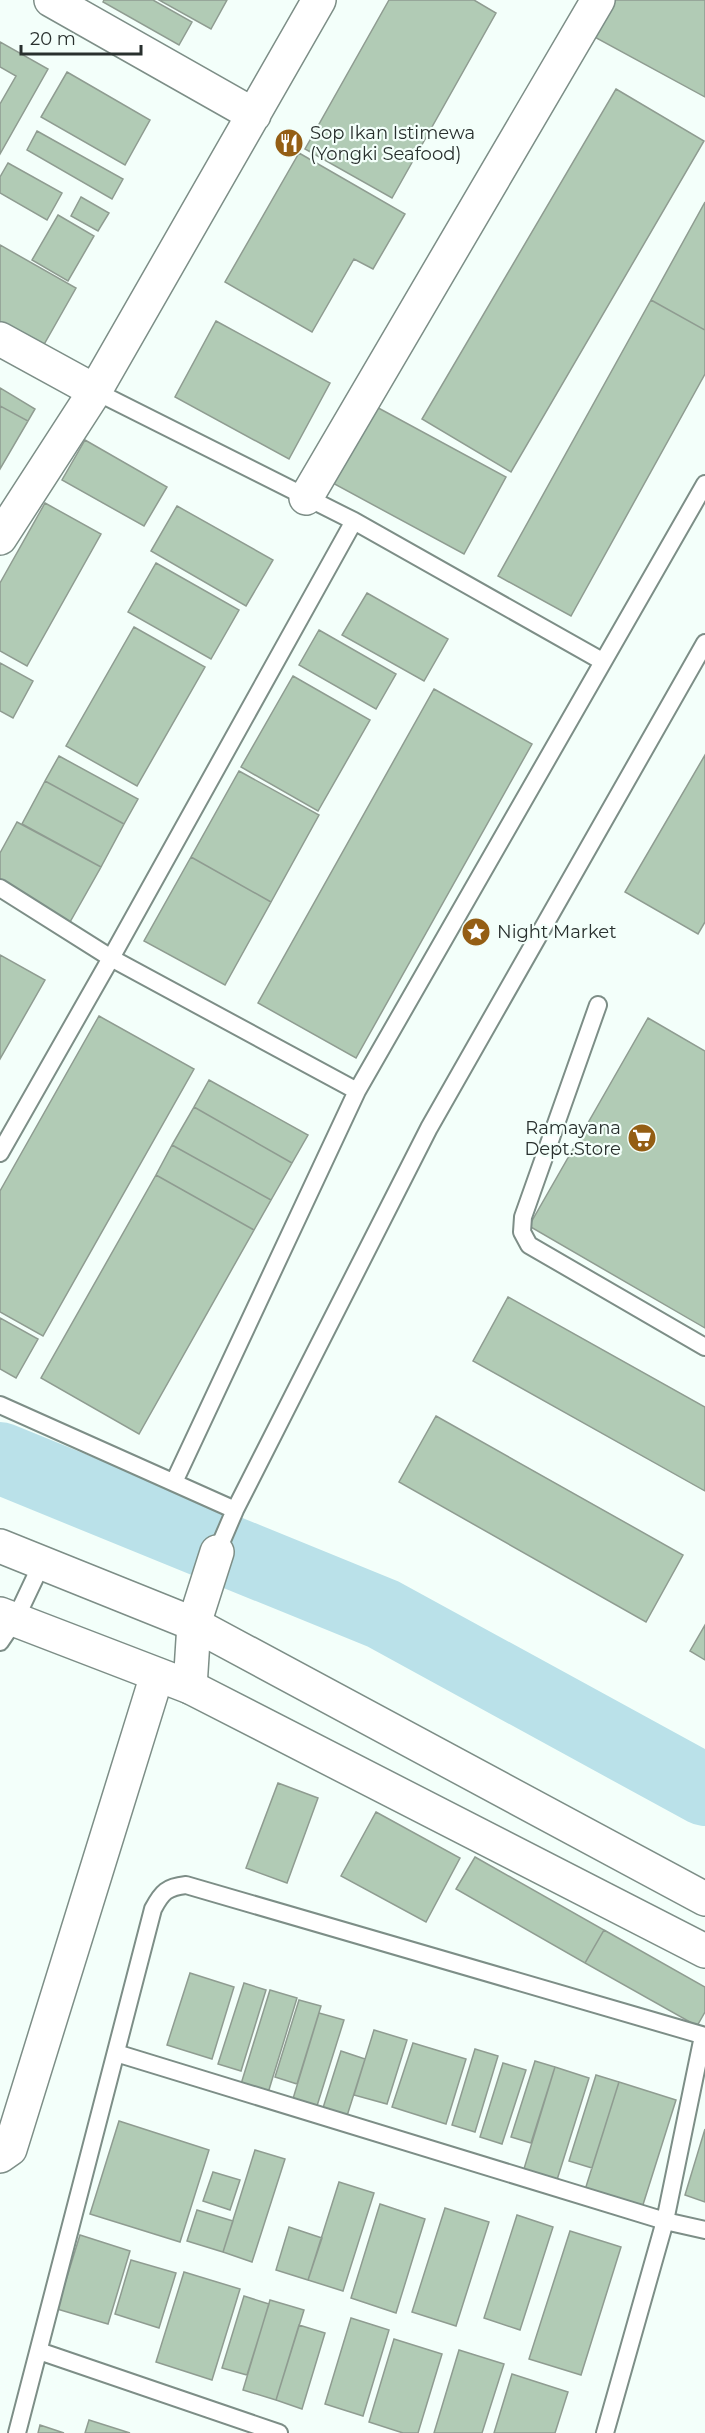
<svg xmlns="http://www.w3.org/2000/svg" width="705" height="2433" viewBox="0 0 705 2433" font-family="Montserrat,sans-serif">
  <rect width="100%" height="100%" fill="#f3fffa"/>
  <g fill="none" stroke-linecap="round" stroke-linejoin="round">
    <path stroke="#bae1e9" stroke-width="72" d="M 0,1458 L 383,1614 L 705,1790"/>
  </g>
  <path fill="#b1cbb5" stroke="#8f9c91" stroke-width="1.5" d="M 104,0 L 153,0 L 192,22 L 179,45 L 103,2 Z
    M 159,0 L 227,0 L 211,29 Z
    M 389,0 L 474,0 L 496,13 L 392,198 L 305,149 Z
    M 608,0 L 705,0 L 705,97 L 589,34 Z
    M 0,42 L 48,69 L 0,154 L 0,104 L 16,76 L 0,67 Z
    M 67,72 L 150,120 L 125,165 L 41,117 Z
    M 616,89 L 704,141 L 511,472 L 422,419 Z
    M 37,131 L 123,179 L 112,199 L 27,150 Z
    M 299,153 L 405,214 L 373,269 L 354,259 L 312,332 L 225,282 Z
    M 8,163 L 62,193 L 47,220 L 0,193 L 0,177 Z
    M 81,197 L 109,213 L 98,231 L 71,216 Z
    M 705,202 L 705,330 L 651,300 Z
    M 58,215 L 94,236 L 68,281 L 32,260 Z
    M 0,245 L 76,288 L 42,348 L 0,324 Z
    M 651,300 L 705,330 L 705,374 L 571,616 L 498,576 Z
    M 216,321 L 330,383 L 289,459 L 175,397 Z
    M 0,388 L 35,409 L 0,469 Z
    M 371,404 L 506,477 L 464,554 L 329,481 Z
    M 0,406 L 28,421 L 0,469 Z
    M 85,440 L 167,487 L 144,526 L 62,480 Z
    M 45,503 L 101,534 L 27,666 L 0,651 L 0,583 Z
    M 177,506 L 273,560 L 246,606 L 151,551 Z
    M 156,563 L 239,610 L 211,659 L 128,612 Z
    M 367,593 L 448,639 L 424,681 L 342,635 Z
    M 134,627 L 205,667 L 137,786 L 66,746 Z
    M 319,630 L 396,674 L 376,709 L 299,665 Z
    M 0,663 L 33,681 L 13,718 L 0,711 Z
    M 293,676 L 370,720 L 318,811 L 241,767 Z
    M 434,689 L 532,744 L 356,1058 L 258,1003 Z
    M 705,755 L 705,922 L 698,934 L 625,892 Z
    M 59,756 L 138,799 L 124,824 L 45,781 Z
    M 239,771 L 319,815 L 271,902 L 191,857 Z
    M 45,781 L 124,824 L 101,867 L 22,824 Z
    M 17,822 L 101,867 L 70,922 L 0,884 L 0,853 Z
    M 191,857 L 271,902 L 225,985 L 144,941 Z
    M 0,955 L 45,980 L 0,1059 Z
    M 99,1016 L 194,1069 L 43,1336 L 0,1312 L 0,1191 Z
    M 648,1018 L 705,1051 L 705,1328 L 529,1226 Z
    M 209,1080 L 308,1135 L 292,1163 L 194,1107 Z
    M 194,1107 L 292,1163 L 271,1200 L 172,1145 Z
    M 172,1145 L 271,1200 L 254,1230 L 156,1175 Z
    M 156,1175 L 254,1230 L 139,1434 L 41,1378 Z
    M 508,1297 L 705,1407 L 705,1491 L 473,1361 Z
    M 0,1318 L 38,1339 L 16,1378 L 0,1369 Z
    M 436,1416 L 683,1555 L 646,1622 L 399,1482 Z
    M 705,1625 L 705,1660 L 690,1651 Z
    M 278,1783 L 318,1798 L 287,1883 L 246,1868 Z
    M 376,1812 L 460,1858 L 426,1922 L 341,1876 Z
    M 475,1857 L 604,1930 L 585,1963 L 456,1889 Z
    M 604,1930 L 705,1987 L 705,2012 L 697,2026 L 585,1963 Z
    M 190,1973 L 234,1987 L 212,2059 L 167,2045 Z
    M 244,1983 L 266,1990 L 241,2071 L 218,2064 Z
    M 270,1990 L 297,1998 L 268,2093 L 241,2084 Z
    M 299,2000 L 321,2006 L 297,2084 L 275,2077 Z
    M 319,2013 L 344,2020 L 316,2109 L 292,2102 Z
    M 374,2030 L 407,2040 L 387,2104 L 354,2095 Z
    M 413,2043 L 466,2059 L 446,2124 L 392,2107 Z
    M 475,2049 L 498,2056 L 475,2132 L 452,2125 Z
    M 341,2051 L 365,2059 L 346,2119 L 322,2111 Z
    M 535,2061 L 555,2067 L 531,2143 L 511,2137 Z
    M 503,2063 L 526,2070 L 502,2144 L 480,2137 Z
    M 555,2067 L 589,2078 L 556,2183 L 523,2172 Z
    M 596,2075 L 619,2082 L 592,2168 L 569,2161 Z
    M 619,2082 L 676,2100 L 641,2211 L 584,2193 Z
    M 119,2121 L 209,2150 L 180,2242 L 90,2214 Z
    M 705,2129 L 705,2202 L 685,2195 Z
    M 255,2150 L 285,2159 L 252,2262 L 223,2252 Z
    M 213,2172 L 240,2180 L 230,2210 L 203,2201 Z
    M 339,2182 L 374,2193 L 343,2291 L 308,2280 Z
    M 380,2204 L 425,2219 L 396,2313 L 351,2298 Z
    M 445,2208 L 489,2222 L 456,2326 L 412,2312 Z
    M 197,2210 L 233,2221 L 223,2252 L 187,2241 Z
    M 517,2215 L 553,2227 L 520,2330 L 484,2318 Z
    M 289,2227 L 322,2238 L 308,2280 L 276,2270 Z
    M 570,2231 L 621,2247 L 581,2375 L 529,2359 Z
    M 80,2235 L 130,2251 L 108,2324 L 57,2309 Z
    M 131,2260 L 176,2273 L 159,2328 L 115,2314 Z
    M 184,2272 L 240,2289 L 212,2380 L 156,2362 Z
    M 244,2296 L 269,2304 L 247,2375 L 222,2368 Z
    M 270,2300 L 304,2310 L 276,2400 L 243,2390 Z
    M 351,2318 L 389,2330 L 363,2416 L 325,2404 Z
    M 299,2325 L 325,2333 L 302,2409 L 276,2400 Z
    M 394,2339 L 442,2354 L 418,2433 L 403,2433 L 369,2422 Z
    M 459,2350 L 504,2364 L 482,2433 L 434,2433 Z
    M 512,2374 L 568,2392 L 555,2433 L 494,2433 Z
    M 89,2420 L 130,2433 L 85,2433 Z
    M 40,2425 L 64,2433 L 38,2433 Z"/>
  <g fill="none" stroke-linecap="round" stroke-linejoin="round">
    <g stroke="#7d8e87" stroke-width="20">
      <path id="lane" d="M 95,391 L 354,521 L 602,661
        M 0,888 L 111,958 L 357,1091
        M 598,1005 L 523,1217 L 522,1232 L 529,1245 L 705,1347
        M 0,1153 L 111,958 L 354,521
        M 0,1405 L 235,1510
        M 174,1482 L 357,1091 L 705,484
        M 217,1552 L 235,1510 L 429,1128 L 705,643
        M 0,1642 L 15,1620 L 42,1563
        M 116,2053 L 665,2221 L 705,2230
        M 39,2351 L 279,2433
        M 17,2433 L 153,1909 C 162,1892 167,1887 186,1885 L 705,2036
        M 605,2433 L 665,2221 L 703,2036"/>
    </g>
    <g stroke="#7d8e87" stroke-width="36">
      <path id="street" d="M 51,0 L 254,115
        M 0,339 L 95,391
        M 306,498 L 598,0
        M 0,538 L 95,391 L 319,0
        M 190,1687 L 194,1624 L 217,1552
        M 0,2156 L 10,2149 L 157,1675"/>
    </g>
    <g stroke="#7d8e87" stroke-width="36">
      <path id="secondary" d="M 0,1546 L 194,1624 L 705,1899
        M 0,1614 L 190,1687 L 705,1951"/>
    </g>
    <use href="#lane" stroke="#fff" stroke-width="16"/>
    <use href="#street" stroke="#fff" stroke-width="33"/>
    <use href="#secondary" stroke="#fff" stroke-width="33"/>
  </g>
  <defs>
    <g id="restaurant-disc" transform="scale(1.5)"><circle r="9.5" fill="#945e14" stroke="#f3fffa"/><path d="M-5-6h1v4h1v-4h1v4h1v-4h1v5L-1.5 .5V6h-2V.5L-5-1ZM5-6V6H3V1.5H1.5Q1.5-4 5-6Z" fill="#fff"/></g>
    <g id="sight-disc" transform="scale(1.5)"><circle r="9.5" fill="#945e14" stroke="#f3fffa"/><path d="M0-6L1.8-2.2L6-1.7L2.9 1.2L3.7 5.4L0 3.3L-3.7 5.4L-2.9 1.2L-6-1.7L-1.8-2.2Z" fill="#fff"/></g>
    <g id="supermarket-disc" transform="scale(1.5)"><circle r="9.5" fill="#945e14" stroke="#f3fffa"/><path d="M-6-5.5h2.5l.6 2H6L4.5 2H-2.5L-4.4-4H-6ZM-1.5 3.2a1.3 1.3 0 1 0 .1 0ZM3 3.2a1.3 1.3 0 1 0 .1 0Z" fill="#fff"/></g>
  </defs>
  <g fill-rule="evenodd">
    <use href="#restaurant-disc" x="289" y="143"/>
    <use href="#sight-disc" x="476" y="932"/>
    <use href="#supermarket-disc" x="642" y="1138"/>
  </g>
  <g text-anchor="middle" stroke-width="4.5" stroke-linejoin="round" paint-order="stroke">
    <g font-size="18" fill="#29302e" stroke="#f3fffa" text-anchor="start">
      <text x="310" y="139">Sop Ikan Istimewa<tspan x="310" dy="21">(Yongki Seafood)</tspan></text>
      <text x="497" y="938">Night Market</text>
      <text x="621" y="1134" text-anchor="end">Ramayana<tspan x="621" dy="21">Dept.Store</tspan></text>
    </g>
  </g>
  <path d="M21 45v9h120v-9" fill="none" stroke="#29302e" stroke-width="3"/>
  <text x="30" y="45" font-size="18" fill="#29302e" stroke="#f3fffa" stroke-width="4.5" paint-order="stroke">20 m</text>
</svg>
